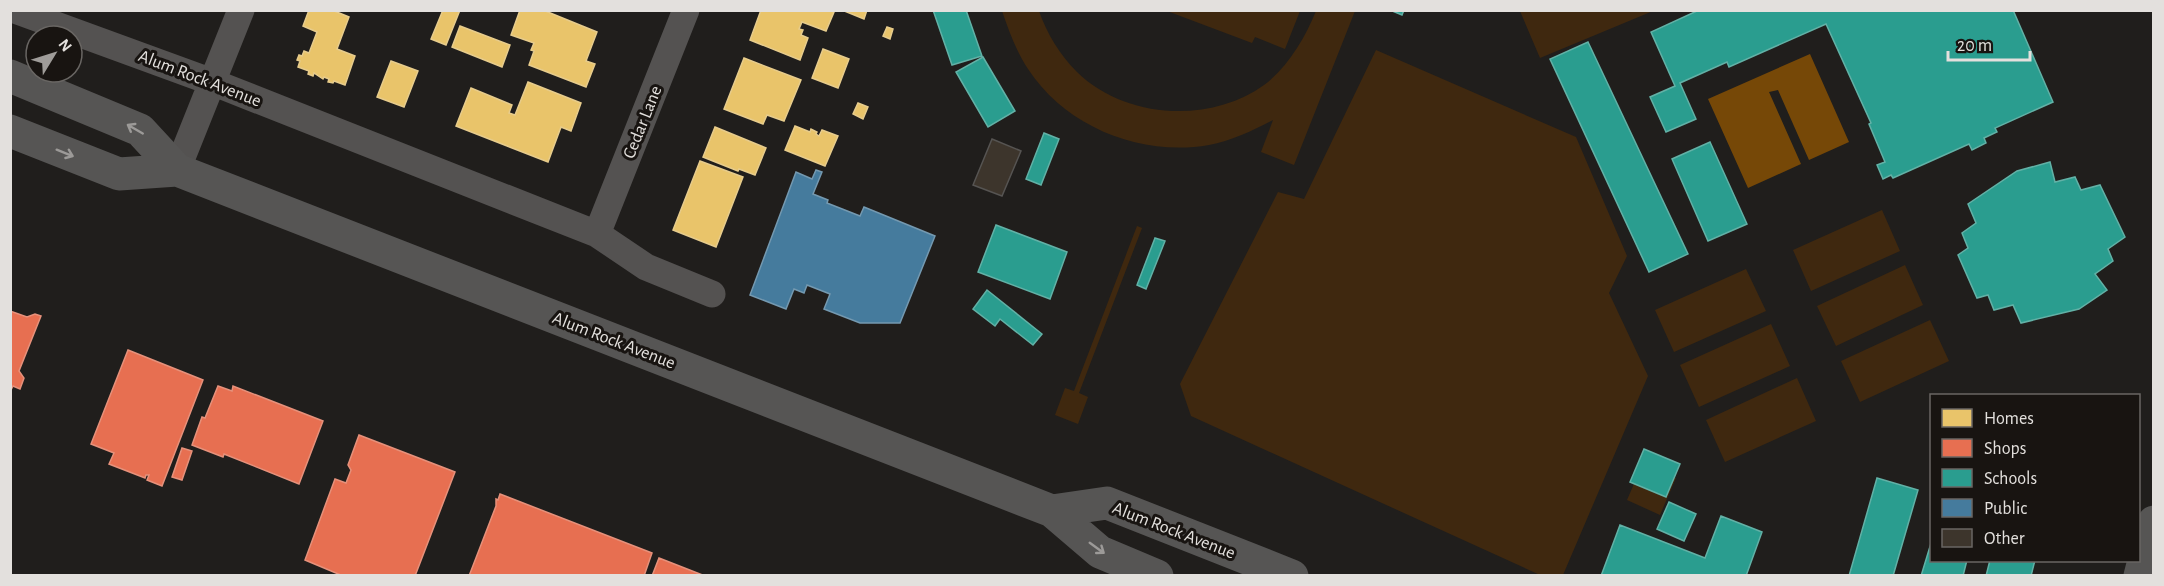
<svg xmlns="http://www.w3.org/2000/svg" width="2164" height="586" viewBox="0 0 2164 586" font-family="'Alegreya Sans',sans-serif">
  <rect width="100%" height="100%" fill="#201e1c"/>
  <path fill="#3f280f" d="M 1002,11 L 1039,11 C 1047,34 1060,55 1077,72 C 1125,119 1210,124 1264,85 C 1288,67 1305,38 1316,11 L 1355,11 L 1294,165 L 1261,152 L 1273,120 C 1252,131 1231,141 1209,145 C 1141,157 1066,127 1028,69 C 1016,51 1009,31 1002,11 Z
    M 1167,11 L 1300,11 L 1285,49 L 1255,37 L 1252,43 Z
    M 1520,11 L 1653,11 L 1540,58 Z
    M 1376,50 L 1576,137 L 1627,256 L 1609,293 L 1648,376 L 1563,575 L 1540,575 L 1191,416 L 1180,384 L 1278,192 L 1304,199 Z
    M 1882,210 L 1900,251 L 1811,291 L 1793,250 Z
    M 1137,226 L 1142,228 L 1079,393 L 1088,397 L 1078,424 L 1055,415 L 1065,388 L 1074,391 Z
    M 1905,265 L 1923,305 L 1836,346 L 1817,306 Z
    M 1746,269 L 1766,311 L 1674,352 L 1655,310 Z
    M 1930,320 L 1949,361 L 1860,402 L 1841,361 Z
    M 1771,324 L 1790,366 L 1699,407 L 1680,365 Z
    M 1797,378 L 1816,421 L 1725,462 L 1706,420 Z
    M 1643,463 L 1676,478 L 1660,515 L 1627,500 Z"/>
  <path fill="#764807" d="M 1810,54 L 1849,142 L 1809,160 L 1778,90 L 1769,92 L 1801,164 L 1748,188 L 1708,99 Z"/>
  <path fill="#e9c46a" stroke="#e7cc8c" stroke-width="1.5" d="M 309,10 L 332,10 L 349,17 L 337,49 L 355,56 L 345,85 L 334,81 L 333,83 L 328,82 L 329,79 L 324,77 L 323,79 L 314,73 L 313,76 L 308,74 L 309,71 L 298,67 L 300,61 L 297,60 L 299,55 L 302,56 L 304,51 L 309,53 L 317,32 L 303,26 Z
    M 443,10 L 460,10 L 446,45 L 431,39 Z
    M 520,10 L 543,10 L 597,32 L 586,61 L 595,64 L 586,87 L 529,65 L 534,51 L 531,50 L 534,43 L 511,35 Z
    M 761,10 L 830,10 L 834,12 L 826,31 L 802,22 L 799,29 L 803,30 L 801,35 L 808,38 L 800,60 L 750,40 Z
    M 842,10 L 867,10 L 864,19 Z
    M 460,26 L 510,45 L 502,67 L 452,47 Z
    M 887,27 L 893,29 L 890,39 L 883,36 Z
    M 823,49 L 849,59 L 838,88 L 812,78 Z
    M 744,58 L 801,80 L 784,121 L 767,115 L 763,124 L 724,109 Z
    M 391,61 L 418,71 L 404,107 L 377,97 Z
    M 528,82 L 581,103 L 571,131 L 561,127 L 548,162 L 456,126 L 471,88 L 512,105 L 509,113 L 515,115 Z
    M 858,103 L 868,107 L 863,119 L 853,114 Z
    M 795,126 L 810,132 L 811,129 L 817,132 L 816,134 L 819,136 L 822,130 L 838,136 L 825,166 L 785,150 Z
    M 715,127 L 766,148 L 755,175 L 739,169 L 738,171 L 703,157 Z
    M 700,161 L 743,177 L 716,247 L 673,230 Z"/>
  <path fill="#e76f51" stroke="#e6917b" stroke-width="1.5" d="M 10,311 L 27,317 L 35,314 L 41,316 L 19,371 L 24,378 L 20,389 L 13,386 L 10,392 Z
    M 128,350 L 203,380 L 162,486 L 147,480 L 149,475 L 146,475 L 145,478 L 109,464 L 114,453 L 91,444 Z
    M 218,386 L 232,391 L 233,386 L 323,421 L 299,484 L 224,454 L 223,457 L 192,445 L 202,417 L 205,418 Z
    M 359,435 L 455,472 L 415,576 L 343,576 L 305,560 L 335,479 L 346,483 L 351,470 L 348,465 Z
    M 182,448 L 192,451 L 182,480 L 172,477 Z
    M 500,494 L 652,553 L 644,576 L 469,576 L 496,506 L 496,499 L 498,500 Z
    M 659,558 L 705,576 L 652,576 Z"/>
  <path fill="#2a9d8f" stroke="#62b1a6" stroke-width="1.5" d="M 933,10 L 966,10 L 982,56 L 952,65 Z
    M 1390,10 L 1404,10 L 1402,15 Z
    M 1699,10 L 2013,10 L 2053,102 L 1995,128 L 1997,132 L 1984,138 L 1986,143 L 1972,150 L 1969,144 L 1893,178 L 1891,175 L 1883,179 L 1877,165 L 1885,162 L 1869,124 L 1871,123 L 1826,24 L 1729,67 L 1727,62 L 1680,83 L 1696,119 L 1666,132 L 1650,97 L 1675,86 L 1651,32 Z
    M 1588,42 L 1688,254 L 1649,272 L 1550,59 Z
    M 983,57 L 1015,111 L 988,127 L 956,72 Z
    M 1044,133 L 1059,139 L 1041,185 L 1026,179 Z
    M 1710,142 L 1747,224 L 1708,241 L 1672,159 Z
    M 2050,162 L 2055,182 L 2075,177 L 2081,190 L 2100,185 L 2125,237 L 2108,249 L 2113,261 L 2095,274 L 2107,290 L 2079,309 L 2021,323 L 2013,305 L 1994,310 L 1988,295 L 1977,298 L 1958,255 L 1968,248 L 1962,233 L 1976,223 L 1968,204 L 2017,171 Z
    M 996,225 L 1067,252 L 1050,299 L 978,272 Z
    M 1155,238 L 1165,241 L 1146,289 L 1137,285 Z
    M 987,290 L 1042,334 L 1033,345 L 1000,319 L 995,326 L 973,309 Z
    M 1644,449 L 1680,464 L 1666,497 L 1630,482 Z
    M 1877,478 L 1918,490 L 1893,576 L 1849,576 Z
    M 1669,502 L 1696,514 L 1684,541 L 1657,529 Z
    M 1721,516 L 1762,532 L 1746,576 L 1601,576 L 1620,525 L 1705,558 Z
    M 1932,540 L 1932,560 L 1967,560 L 1963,576 L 1921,576 Z
    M 1990,560 L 2035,560 L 2031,576 L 1986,576 Z"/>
  <path fill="#457b9d" stroke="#7499b0" stroke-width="1.5" d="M 816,170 L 822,172 L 813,194 L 828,200 L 827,203 L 860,216 L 864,207 L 935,236 L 900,323 L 860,323 L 824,309 L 830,294 L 807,285 L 804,293 L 794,289 L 786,309 L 750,295 L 796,172 L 812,179 Z"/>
  <path fill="#3d352c" stroke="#565452" stroke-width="1.5" d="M 992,139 L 1021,151 L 1002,196 L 973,185 Z"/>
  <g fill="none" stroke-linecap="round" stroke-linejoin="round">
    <path stroke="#545251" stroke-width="27" d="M 15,10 L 212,82 L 597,234 L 646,267 L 712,294
      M 177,170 L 241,10
      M 597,234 L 686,10"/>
    <path stroke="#565554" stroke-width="33" d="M 10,76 L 140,130 L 177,170
      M 10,131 L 119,174 L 177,170 L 1052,511 L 1100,552 L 1157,576
      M 1052,511 L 1107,503 L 1292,576
      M 2140,576 L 2154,522"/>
  </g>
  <defs><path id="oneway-shaft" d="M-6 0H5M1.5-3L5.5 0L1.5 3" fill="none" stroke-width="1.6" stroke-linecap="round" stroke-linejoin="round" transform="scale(1.5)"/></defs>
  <g stroke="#9c9a98">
    <use href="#oneway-shaft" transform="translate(135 129) rotate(-150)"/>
    <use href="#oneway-shaft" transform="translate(65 153) rotate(22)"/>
    <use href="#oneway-shaft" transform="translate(1097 548) rotate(36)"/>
  </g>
  <g text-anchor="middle" stroke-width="6" stroke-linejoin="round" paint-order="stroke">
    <g font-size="18" fill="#e3e0dd" stroke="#181411">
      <text transform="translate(200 78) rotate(21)" y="6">Alum Rock Avenue</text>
      <text transform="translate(642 122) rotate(-68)" y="6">Cedar Lane</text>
      <text transform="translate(614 340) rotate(21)" y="6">Alum Rock Avenue</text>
      <text transform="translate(1174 530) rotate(21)" y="6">Alum Rock Avenue</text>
    </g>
  </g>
  <rect width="2164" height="586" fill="none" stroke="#e3e0dd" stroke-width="24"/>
  <rect x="1930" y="394" width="210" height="168" fill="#181411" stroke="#696663" stroke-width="1.5"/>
  <rect x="1942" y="409" width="30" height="18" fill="#e9c46a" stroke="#696663" stroke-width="1.5"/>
  <text x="1984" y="424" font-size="18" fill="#e3e0dd">Homes</text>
  <rect x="1942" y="439" width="30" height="18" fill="#e76f51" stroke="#696663" stroke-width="1.5"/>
  <text x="1984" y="454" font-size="18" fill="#e3e0dd">Shops</text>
  <rect x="1942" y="469" width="30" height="18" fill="#2a9d8f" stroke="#696663" stroke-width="1.5"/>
  <text x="1984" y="484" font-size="18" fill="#e3e0dd">Schools</text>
  <rect x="1942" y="499" width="30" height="18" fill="#457b9d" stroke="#696663" stroke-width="1.5"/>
  <text x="1984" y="514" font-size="18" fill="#e3e0dd">Public</text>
  <rect x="1942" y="529" width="30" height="18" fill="#3d352c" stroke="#696663" stroke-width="1.5"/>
  <text x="1984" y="544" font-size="18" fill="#e3e0dd">Other</text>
  <g transform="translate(54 54) rotate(52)"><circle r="28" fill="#181411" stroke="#696663" stroke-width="1.5"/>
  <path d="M0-4.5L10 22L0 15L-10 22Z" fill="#9f9c99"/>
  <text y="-9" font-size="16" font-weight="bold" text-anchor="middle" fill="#e3e0dd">N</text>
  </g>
  <path d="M1948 51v9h82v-9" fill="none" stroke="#e3e0dd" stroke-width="3"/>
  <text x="1957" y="51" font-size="18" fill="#e3e0dd" stroke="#181411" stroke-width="4.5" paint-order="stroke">20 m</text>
</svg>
